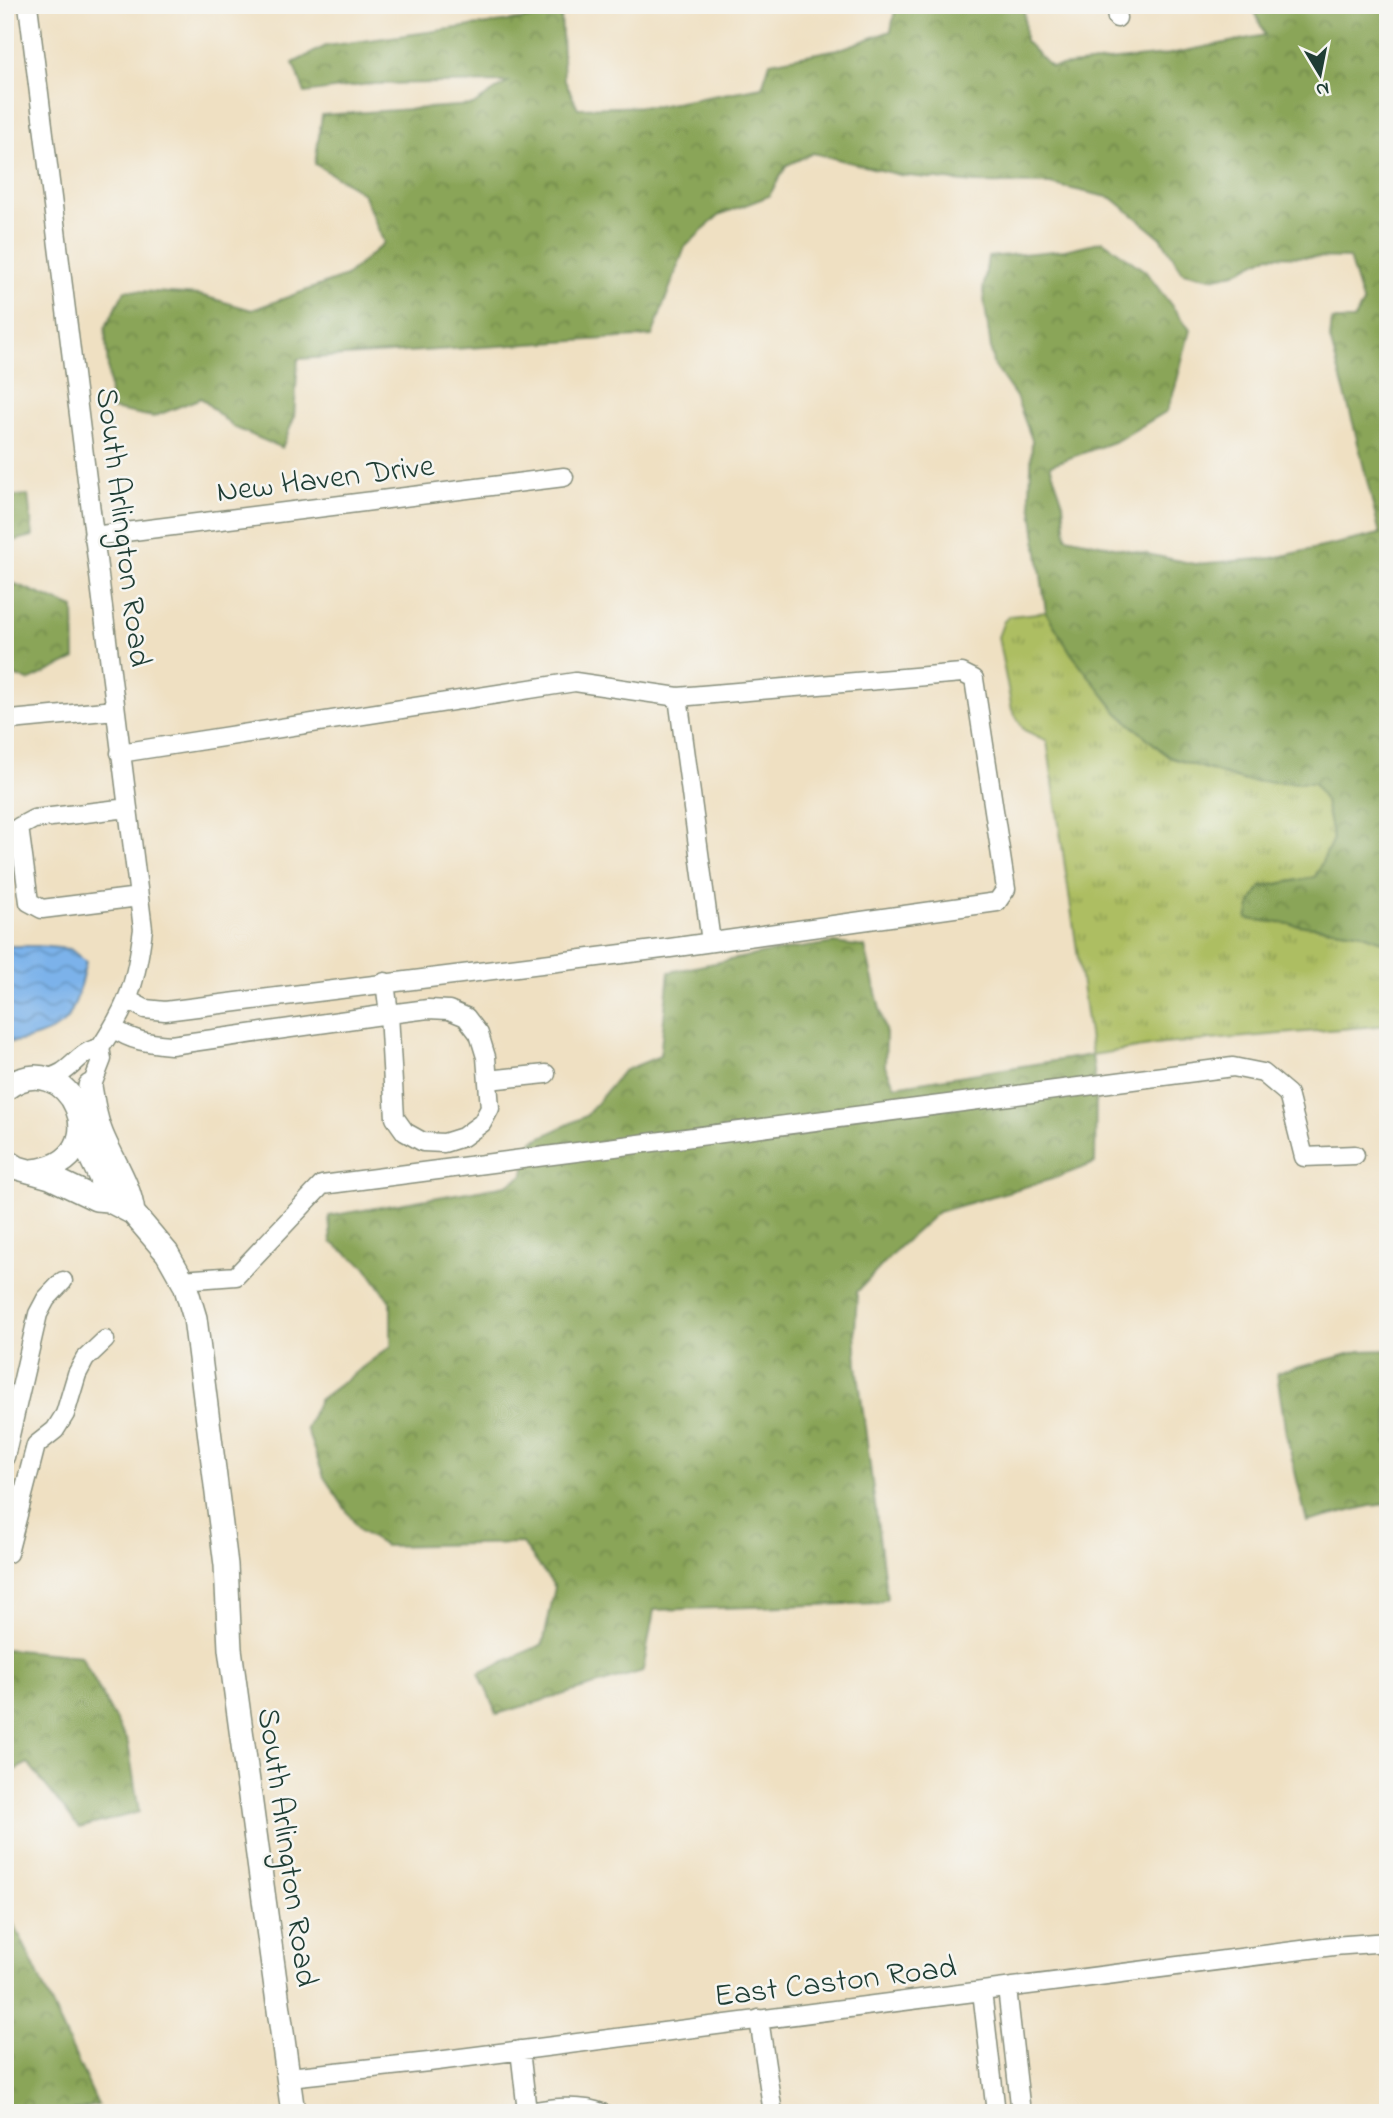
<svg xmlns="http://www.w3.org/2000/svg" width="1393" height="2118" viewBox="0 0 1393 2118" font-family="'Indie Flower',sans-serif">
  <defs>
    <pattern id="grass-tufts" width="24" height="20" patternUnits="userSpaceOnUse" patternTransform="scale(1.75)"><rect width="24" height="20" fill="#adbe62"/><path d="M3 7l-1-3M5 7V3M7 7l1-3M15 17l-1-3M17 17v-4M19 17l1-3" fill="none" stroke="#8c9c52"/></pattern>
    <pattern id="forest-crowns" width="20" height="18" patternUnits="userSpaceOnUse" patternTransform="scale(1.75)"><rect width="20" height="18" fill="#8aa558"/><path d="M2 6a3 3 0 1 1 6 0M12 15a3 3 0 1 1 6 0" fill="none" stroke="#70884a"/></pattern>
    <pattern id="water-waves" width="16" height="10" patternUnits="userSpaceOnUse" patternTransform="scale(1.75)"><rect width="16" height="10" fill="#7bb2ea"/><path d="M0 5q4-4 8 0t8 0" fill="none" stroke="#6492be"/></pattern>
  </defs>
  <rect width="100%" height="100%" fill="#f6f6f2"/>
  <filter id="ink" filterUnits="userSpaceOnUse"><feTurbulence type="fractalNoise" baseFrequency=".0143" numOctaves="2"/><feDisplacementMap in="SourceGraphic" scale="14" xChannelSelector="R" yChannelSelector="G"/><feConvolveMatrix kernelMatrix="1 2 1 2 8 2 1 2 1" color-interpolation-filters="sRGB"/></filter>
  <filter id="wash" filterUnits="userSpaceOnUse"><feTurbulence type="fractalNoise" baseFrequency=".00686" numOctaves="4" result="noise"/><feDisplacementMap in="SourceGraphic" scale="28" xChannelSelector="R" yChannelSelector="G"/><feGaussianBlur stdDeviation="1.57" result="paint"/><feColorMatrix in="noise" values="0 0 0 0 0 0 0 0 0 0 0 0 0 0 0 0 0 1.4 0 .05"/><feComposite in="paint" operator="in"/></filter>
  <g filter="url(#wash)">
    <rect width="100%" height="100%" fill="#efe0c2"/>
    <path fill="url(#grass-tufts)" stroke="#667e4b" stroke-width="2" d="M 1046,612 L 1071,653 L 1118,713 L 1169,757 L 1245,781 L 1314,783 L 1325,801 L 1333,839 L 1315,877 L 1261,887 L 1247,919 L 1358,932 L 1388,943 L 1388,1025 L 1163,1044 L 1092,1055 L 1047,741 L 1024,730 L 1012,710 L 998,637 L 1004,621 L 1010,616 Z"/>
    <path fill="url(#forest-crowns)" stroke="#547146" stroke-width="2" d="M 896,5 L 1024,5 L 1025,41 L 1051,67 L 1165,55 L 1265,35 L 1254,10 L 1248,5 L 1388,5 L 1388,73 L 1385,88 L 1386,181 L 1388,189 L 1388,943 L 1358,932 L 1247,919 L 1251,903 L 1261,887 L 1315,877 L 1333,839 L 1325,801 L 1314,783 L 1245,781 L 1169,757 L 1118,713 L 1071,653 L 1046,612 L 1030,495 L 1032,440 L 1016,397 L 993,364 L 983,291 L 988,257 L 1065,250 L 1103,241 L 1145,271 L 1190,330 L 1175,388 L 1167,411 L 1116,441 L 1050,465 L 1063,503 L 1066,537 L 1195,564 L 1273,558 L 1380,534 L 1353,423 L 1330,339 L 1332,320 L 1353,320 L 1363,304 L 1349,258 L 1268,256 L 1235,273 L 1211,278 L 1183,272 L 1160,237 L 1112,198 L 1050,184 L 974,183 L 900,175 L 813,153 L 787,165 L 769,196 L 719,215 L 685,247 L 652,336 L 298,359 L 294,418 L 282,448 L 233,427 L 201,398 L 153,417 L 111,409 L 105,328 L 125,290 L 200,295 L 252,310 L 346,276 L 384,243 L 363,193 L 315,164 L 322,115 L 473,105 L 508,82 L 369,84 L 305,93 L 293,63 L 326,46 L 561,14 L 564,79 L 578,108 L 657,106 L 762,87 L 770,62 L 843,48 L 891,31 Z
      M 28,495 L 33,536 L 5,543 L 5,497 Z
      M 5,580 L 74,608 L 75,659 L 28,681 L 5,671 Z
      M 834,943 L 865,947 L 886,1034 L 885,1066 L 895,1086 L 1092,1055 L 1096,1086 L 1095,1163 L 1052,1179 L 938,1212 L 899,1247 L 857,1292 L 855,1331 L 857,1365 L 887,1598 L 878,1603 L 654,1610 L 643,1671 L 497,1714 L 479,1673 L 543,1644 L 555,1587 L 522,1543 L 385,1546 L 360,1531 L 324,1477 L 306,1428 L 319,1400 L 391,1346 L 391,1303 L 366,1267 L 331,1242 L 329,1216 L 507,1185 L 523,1175 L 533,1141 L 586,1116 L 623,1071 L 660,1056 L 669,972 L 765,953 Z
      M 1388,1350 L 1388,1504 L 1370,1506 L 1307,1522 L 1286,1434 L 1277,1373 L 1360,1351 Z
      M 5,1649 L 81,1656 L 128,1743 L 139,1812 L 79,1828 L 28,1763 L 5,1775 Z
      M 5,1909 L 21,1938 L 98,2105 L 64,2113 L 5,2113 Z"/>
    <path fill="url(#water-waves)" stroke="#4d788f" stroke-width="2" d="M 5,946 L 38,946 L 70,949 L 86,962 C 81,980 78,1004 66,1020 C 56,1033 21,1043 5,1042 Z"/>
  </g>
  <g filter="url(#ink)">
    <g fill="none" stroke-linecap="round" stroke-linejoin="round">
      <g stroke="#878e7b" stroke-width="21">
        <path id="minor" d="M 28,5 L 143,929 C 136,982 130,1003 100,1048 L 102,1059 L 87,1098
          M 1115,5 L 1117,18
          M 93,536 L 564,477
          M 678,697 L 711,942
          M 11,720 L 115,710
          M 120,753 L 575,682 L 678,697 L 962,673 L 974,679 L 1006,889 L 997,902 L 670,948 L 165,1011 L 145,1009 L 128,1000
          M 128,808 L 34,819 L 19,827 L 29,902 L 42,909 L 139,897
          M 113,1028 C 132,1041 148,1043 171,1045 L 389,1014 L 428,1009 L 449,1010 L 466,1017 L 479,1034 L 486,1057 L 490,1108 L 482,1123 L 463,1137 L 444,1143 L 423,1142 L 405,1132 L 395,1118 L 389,1014 L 385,982
          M 43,1079 C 73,1075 75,1052 100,1048
          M 488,1080 L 546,1074
          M 182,1280 L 236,1276 L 322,1185 L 1233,1067 L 1263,1073 L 1288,1094 L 1304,1157 L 1355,1155
          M 5,1457 L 38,1314 L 46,1299 L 63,1281
          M 5,1553 L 8,1553 L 36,1445 L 55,1430 L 65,1414 L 77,1374 L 85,1359 L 105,1340
          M 1007,1988 L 1021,2113
          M 982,1991 L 996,2113
          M 759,2019 L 773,2113
          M 520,2050 L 527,2112
          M 289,2077 L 429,2062 L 1333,1946 L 1388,1942
          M 526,2113 C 548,2108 581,2104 602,2113"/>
      </g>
      <g stroke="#878e7b" stroke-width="26">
        <path id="major" d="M 90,1086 C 93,1104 96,1123 104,1140 C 115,1165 130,1186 133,1213
          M 5,1089 C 68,1040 124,1160 33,1171
          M 81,1130 C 86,1156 104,1176 108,1200
          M 5,1160 L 18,1168 L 50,1177 L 96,1199 L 108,1200 L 133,1213 L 167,1253 L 185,1285 L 195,1318 L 226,1565 L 230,1649 L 293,2113"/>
      </g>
      <use href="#minor" stroke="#fff" stroke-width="18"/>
      <use href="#major" stroke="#fff" stroke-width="23"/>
    </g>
  </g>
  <g text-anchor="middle" stroke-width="5" stroke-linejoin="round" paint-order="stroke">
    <g font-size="32" fill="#1f3d34" stroke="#f6f6f2">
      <text transform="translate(325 477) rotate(-7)" y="11">New Haven Drive</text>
      <text transform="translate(125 527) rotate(83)" y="11">South Arlington Road</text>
      <text transform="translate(289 1847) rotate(82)" y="11">South Arlington Road</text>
      <text transform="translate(835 1980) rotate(-7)" y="11">East Caston Road</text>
    </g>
  </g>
  <rect width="1393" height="2118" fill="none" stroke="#f6f6f2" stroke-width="28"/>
  <g transform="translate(1320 74) rotate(170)" stroke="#f6f6f2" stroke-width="5" paint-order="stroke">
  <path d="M0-5L12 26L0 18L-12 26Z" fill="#1f3d34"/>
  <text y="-10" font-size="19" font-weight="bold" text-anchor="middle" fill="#1f3d34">N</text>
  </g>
</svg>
